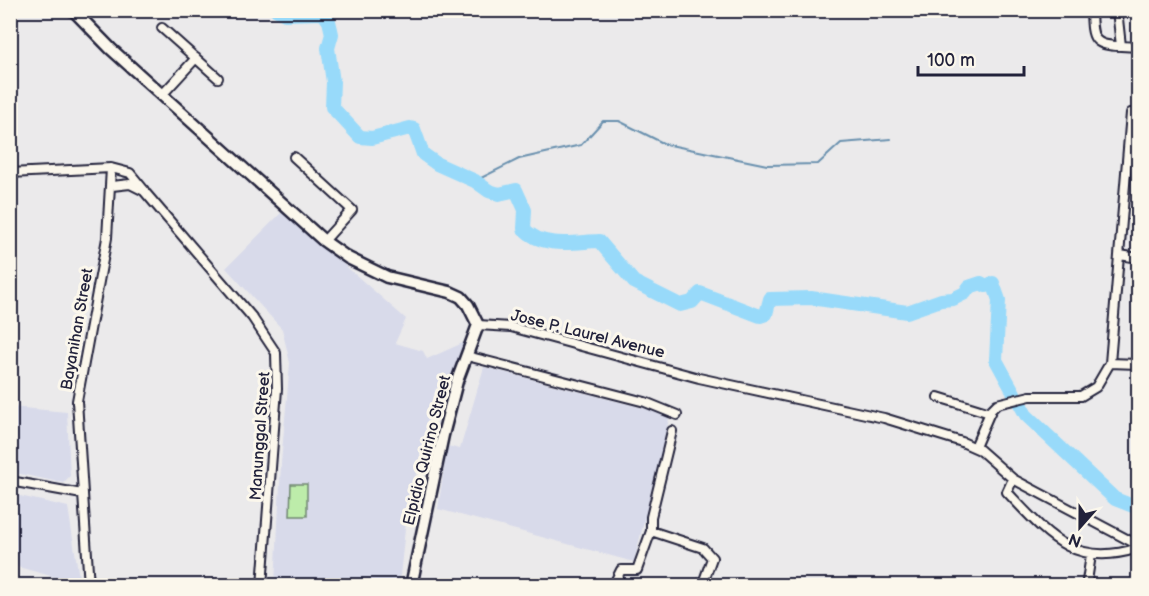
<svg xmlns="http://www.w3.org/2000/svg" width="1149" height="596" viewBox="0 0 1149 596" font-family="'Balsamiq Sans',sans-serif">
  <rect width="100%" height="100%" fill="#ebeaeb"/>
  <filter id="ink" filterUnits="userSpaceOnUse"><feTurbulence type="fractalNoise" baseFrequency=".0167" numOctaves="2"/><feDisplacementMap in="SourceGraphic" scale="12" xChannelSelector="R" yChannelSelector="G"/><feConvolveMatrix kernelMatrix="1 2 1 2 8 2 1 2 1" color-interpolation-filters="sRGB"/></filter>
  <g filter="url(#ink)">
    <path fill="#d8daea" d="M 283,211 L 406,319 L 395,343 L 423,351 L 427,359 L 465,342 L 447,393 L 436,388 L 430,409 L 406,520 L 399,585 L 275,585 L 281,463 L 290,363 L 282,329 L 226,268 Z
      M 484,367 L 670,415 L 634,562 L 438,509 L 447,446 L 460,449 Z
      M 11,407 L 67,412 L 70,476 L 63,483 L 11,472 Z
      M 11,494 L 68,507 L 80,584 L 11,565 Z"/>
    <path fill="#bdecaa" stroke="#708772" stroke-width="1.5" d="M 291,484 L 307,484 L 307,516 L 290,516 Z"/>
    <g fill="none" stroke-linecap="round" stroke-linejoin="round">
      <path stroke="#6990ae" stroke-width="2" d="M 475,181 L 519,159 L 581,145 L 603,121 L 619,121 L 665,144 L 767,165 L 818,164 L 841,143 L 891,139"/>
      <path stroke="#98dafa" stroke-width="14" d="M 277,10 L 285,14 L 323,13 L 329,21 L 332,34 L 328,48 L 333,82 L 332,107 L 360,137 L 372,138 L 410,128 L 414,129 L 423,154 L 437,164 L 475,181 L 489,191 L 499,194 L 516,190 L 525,210 L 524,229 C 543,249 573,242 599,241 L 634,282 L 680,305 L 692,302 L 700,293 L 760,316 L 766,314 L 770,299 L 811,298 L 907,312 L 941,300 L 953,299 L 965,293 L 969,287 L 981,283 L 986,286 L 993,283 L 999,300 L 996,360 L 1026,415 L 1115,499 L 1138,508"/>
      <g stroke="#22223b" stroke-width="12">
        <path id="street" d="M 1091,10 C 1092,37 1091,46 1121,46
          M 1117,10 L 1121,46 L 1138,47
          M 162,28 L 218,78
          M 162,95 L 196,58
          M 294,157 L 352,210 L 324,241
          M 111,168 L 130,173 L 144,190
          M 10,173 L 111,168 L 107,238 L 77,401 L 89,586
          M 112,186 L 130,184 L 144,191 L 252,317 L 276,353 L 277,389 L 262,586
          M 1120,255 L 1138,258
          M 478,325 L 511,327 L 699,378 L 884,418 L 962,442 L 980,450 L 1013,479 L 1138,545
          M 467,356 L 645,402 L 677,415
          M 1110,363 L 1131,113
          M 938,397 L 990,413
          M 975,447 L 991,410 L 997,404 L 1030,396 L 1081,396 L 1096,387 L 1110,363 L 1138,364
          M 1013,479 L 1007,492 C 1048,535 1074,569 1138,548
          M 10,481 L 82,494
          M 651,531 L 651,517 L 672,431
          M 1087,581 L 1091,555
          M 613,586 L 621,570 L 637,570 L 651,531 L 703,548 L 712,558 L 702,586"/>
      </g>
      <g stroke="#22223b" stroke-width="15">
        <path id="secondary" d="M 73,10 L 111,49 L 324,241 L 348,258 L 387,277 L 450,292 L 461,297 L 468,305 L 478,325 L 457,381 L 443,435 L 411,586"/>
      </g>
      <use href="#street" stroke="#fbf7ec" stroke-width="8"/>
      <use href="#secondary" stroke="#fbf7ec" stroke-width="10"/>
    </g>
  </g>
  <g text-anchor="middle" stroke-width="6" stroke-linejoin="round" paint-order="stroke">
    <g font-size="16" fill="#22223b" stroke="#fbf7ec">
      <text transform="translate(76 329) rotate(-80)" y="6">Bayanihan Street</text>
      <text transform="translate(588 333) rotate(14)" y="6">Jose P. Laurel Avenue</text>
      <text transform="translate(259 436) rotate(-86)" y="6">Manunggal Street</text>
      <text transform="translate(426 450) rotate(-76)" y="6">Elpidio Quirino Street</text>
    </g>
  </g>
  <rect width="1149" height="596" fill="none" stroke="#fbf7ec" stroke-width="36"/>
  <rect x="18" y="18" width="1113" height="560" fill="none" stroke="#22223b" stroke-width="2" filter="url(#ink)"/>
  <g transform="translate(1080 527) rotate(201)" stroke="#fbf7ec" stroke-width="4.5" paint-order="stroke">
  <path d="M0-4.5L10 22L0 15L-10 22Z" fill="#22223b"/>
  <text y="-9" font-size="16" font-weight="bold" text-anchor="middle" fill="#22223b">N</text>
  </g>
  <path d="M918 66v9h106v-9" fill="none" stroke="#22223b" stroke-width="3"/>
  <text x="927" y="66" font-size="18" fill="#22223b" stroke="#fbf7ec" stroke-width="4.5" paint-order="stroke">100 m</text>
</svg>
